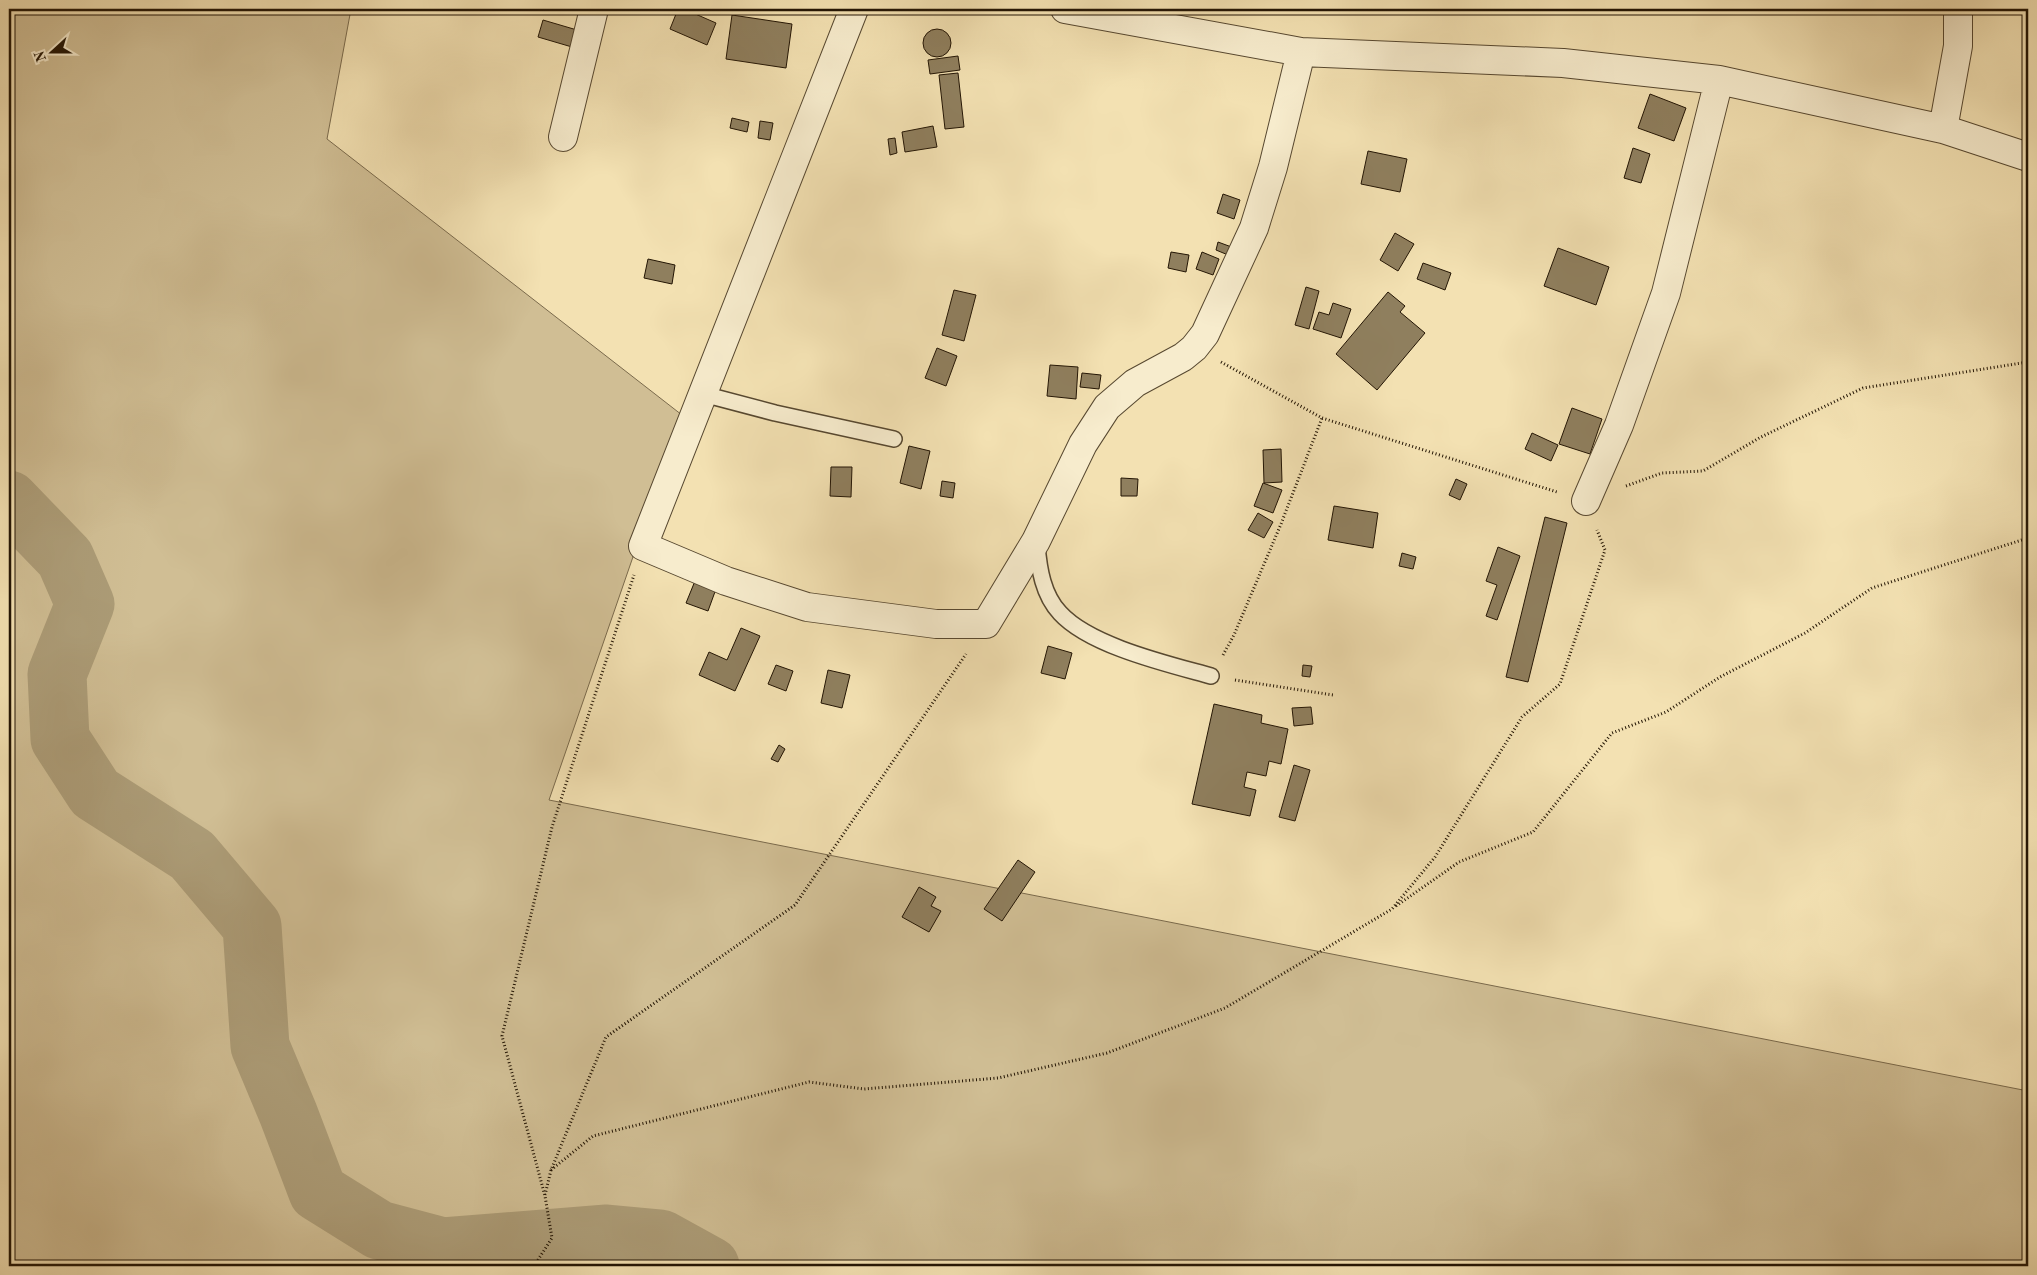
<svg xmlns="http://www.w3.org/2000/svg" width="2037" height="1275" viewBox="0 0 2037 1275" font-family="'Old Standard TT',serif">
  <rect width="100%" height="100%" fill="#f3e1b2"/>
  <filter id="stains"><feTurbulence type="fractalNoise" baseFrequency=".004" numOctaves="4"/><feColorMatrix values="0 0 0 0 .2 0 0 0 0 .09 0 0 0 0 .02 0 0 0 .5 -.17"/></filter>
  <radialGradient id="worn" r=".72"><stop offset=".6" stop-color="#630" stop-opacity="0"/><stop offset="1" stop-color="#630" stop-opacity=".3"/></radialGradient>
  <path fill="#d0be94" stroke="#7a6a4c" d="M 9,9 L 351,9 L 327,139 L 682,415 L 549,800 L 2028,1091 L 2028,1266 L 9,1266 Z"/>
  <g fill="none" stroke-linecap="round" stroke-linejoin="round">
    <path stroke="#ac9c77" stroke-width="59" d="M 9,500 L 65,558 L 85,604 L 57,674 L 60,739 L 95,793 L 192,855 L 252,926 L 260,1046 L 288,1113 L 318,1192 L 379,1230 L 443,1247 L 607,1234 L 661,1239 L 710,1266"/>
  </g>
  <path fill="#8f7f5e" stroke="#231504" d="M 678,9 L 684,9 L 716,23 L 707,45 L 670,29 Z
    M 732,15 L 792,24 L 786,68 L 726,59 Z
    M 543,20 L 577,30 L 572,47 L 538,37 Z
    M923 43a14 14 0 1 1 28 0a14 14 0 1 1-28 0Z
    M 958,56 L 960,70 L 930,74 L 928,60 Z
    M 958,73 L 964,127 L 945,129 L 939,75 Z
    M 1650,94 L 1686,108 L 1674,141 L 1638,128 Z
    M 732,118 L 749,122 L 747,132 L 730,128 Z
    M 760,121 L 773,123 L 770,140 L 758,138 Z
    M 933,126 L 937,147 L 905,152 L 902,132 Z
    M 895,138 L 897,153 L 890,155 L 888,139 Z
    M 1633,148 L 1650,154 L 1641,183 L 1624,178 Z
    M 1368,151 L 1407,159 L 1400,192 L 1361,184 Z
    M 1223,194 L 1240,200 L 1234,219 L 1217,213 Z
    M 1395,233 L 1414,244 L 1398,271 L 1380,260 Z
    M 1218,242 L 1237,249 L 1233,257 L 1216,250 Z
    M 1558,248 L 1609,267 L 1596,305 L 1544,286 Z
    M 1171,252 L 1189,255 L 1186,272 L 1168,268 Z
    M 1202,252 L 1219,259 L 1213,275 L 1196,269 Z
    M 648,259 L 675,265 L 672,284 L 644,278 Z
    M 1423,263 L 1451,273 L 1445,290 L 1417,279 Z
    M 1306,287 L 1319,291 L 1309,329 L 1295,325 Z
    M 954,290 L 976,295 L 964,341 L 942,335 Z
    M 1388,292 L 1405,306 L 1400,312 L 1425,333 L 1377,390 L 1336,354 Z
    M 1333,303 L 1351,309 L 1341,338 L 1313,329 L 1319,312 L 1329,315 Z
    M 937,348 L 957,356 L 946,386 L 925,378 Z
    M 1050,365 L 1078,367 L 1076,399 L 1047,396 Z
    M 1082,373 L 1101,375 L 1099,389 L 1080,387 Z
    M 1572,408 L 1602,419 L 1590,454 L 1559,444 Z
    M 1532,433 L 1558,445 L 1551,461 L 1525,449 Z
    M 909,446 L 930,451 L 921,489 L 900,483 Z
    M 1281,449 L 1282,482 L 1264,483 L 1263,450 Z
    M 831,467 L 852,467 L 851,497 L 830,496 Z
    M 1121,478 L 1138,479 L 1137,496 L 1121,496 Z
    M 1456,479 L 1467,484 L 1460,500 L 1449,495 Z
    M 942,481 L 955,483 L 953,498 L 940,496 Z
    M 1263,483 L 1282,490 L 1273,513 L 1254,506 Z
    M 1334,506 L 1378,513 L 1373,548 L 1328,540 Z
    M 1258,513 L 1273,522 L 1264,538 L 1248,530 Z
    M 1545,517 L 1567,523 L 1528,682 L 1506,677 Z
    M 1498,547 L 1520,556 L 1497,620 L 1486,616 L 1497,585 L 1486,581 Z
    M 1402,553 L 1416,557 L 1413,569 L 1399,566 Z
    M 695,581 L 716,589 L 708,611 L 686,603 Z
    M 741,628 L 760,636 L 735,691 L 699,675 L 709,652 L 727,660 Z
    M 1048,646 L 1072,653 L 1065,679 L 1041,673 Z
    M 776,665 L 793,671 L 786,691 L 768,684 Z
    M 1303,665 L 1312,666 L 1310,677 L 1302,676 Z
    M 828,670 L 850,675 L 842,708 L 821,703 Z
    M 1214,704 L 1262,715 L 1261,723 L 1288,729 L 1281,764 L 1269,761 L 1266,776 L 1247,772 L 1244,787 L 1256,790 L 1250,816 L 1192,804 Z
    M 1311,707 L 1313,724 L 1294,726 L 1292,708 Z
    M 779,745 L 785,749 L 778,762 L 771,759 Z
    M 1294,765 L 1310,770 L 1295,821 L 1279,817 Z
    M 1018,860 L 1035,872 L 1002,921 L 984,909 Z
    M 919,887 L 936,897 L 931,906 L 941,911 L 929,932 L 902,917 Z"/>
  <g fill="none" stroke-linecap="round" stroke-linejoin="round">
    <g stroke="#574830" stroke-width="18">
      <path id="lane" d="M 703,394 L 775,413 L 894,439
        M 1037,545 C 1039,569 1043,595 1060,613 C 1090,646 1168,664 1211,676"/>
    </g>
    <g stroke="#574830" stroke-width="30">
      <path id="street" d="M 854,9 L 643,546 L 726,581 L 807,607 L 936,624 L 986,624 L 1036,541 L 1083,444 L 1107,407 L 1135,383 L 1183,357 L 1194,348 L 1205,334 L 1254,228 L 1273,167 L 1301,52
        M 1065,9 L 1301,52 L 1563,63 L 1719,80 L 1943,129 L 2028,157
        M 1943,129 L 1958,46 L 1958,9
        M 563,137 L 594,9
        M 1586,501 L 1619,425 L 1666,293 L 1719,80"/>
    </g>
    <path stroke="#231504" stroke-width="3" stroke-dasharray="1 2.5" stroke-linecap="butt" d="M 1221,362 L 1322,418 L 1557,492
      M 1626,486 L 1662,473 L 1703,471 L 1761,437 L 1863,388 L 2028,362
      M 1223,655 L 1234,635 L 1281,524 L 1322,418
      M 1235,680 L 1333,695
      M 1396,906 L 1459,862 L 1533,832 L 1612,733 L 1666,712 L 1720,677 L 1805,633 L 1872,588 L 2028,538
      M 551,1170 L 593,1136 L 809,1082 L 864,1089 L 998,1078 L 1107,1053 L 1225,1008 L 1392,909 L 1435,857 L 1522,717 L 1560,684 L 1605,550 L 1597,530
      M 545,1195 L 551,1170 L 606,1037 L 795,905 L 966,654
      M 534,1266 L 552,1238 L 545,1196 L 502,1036 L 552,827 L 634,575"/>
    <use href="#lane" stroke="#f7eccd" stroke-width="15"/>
    <use href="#street" stroke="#f7eccd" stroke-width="28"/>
  </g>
  <rect width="2037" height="1275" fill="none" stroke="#f3e1b2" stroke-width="30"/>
  <rect x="10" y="10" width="2017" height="1255" fill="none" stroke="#231504" stroke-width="2.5"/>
  <rect x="15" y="15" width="2007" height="1245" fill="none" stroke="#231504"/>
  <g transform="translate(52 52) rotate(249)" stroke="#f7eccd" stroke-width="4" paint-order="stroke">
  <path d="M0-4L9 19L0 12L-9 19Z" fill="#231504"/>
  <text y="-8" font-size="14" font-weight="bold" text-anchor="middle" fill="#231504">N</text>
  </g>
  <rect width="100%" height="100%" filter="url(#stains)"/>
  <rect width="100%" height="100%" fill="url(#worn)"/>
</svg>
